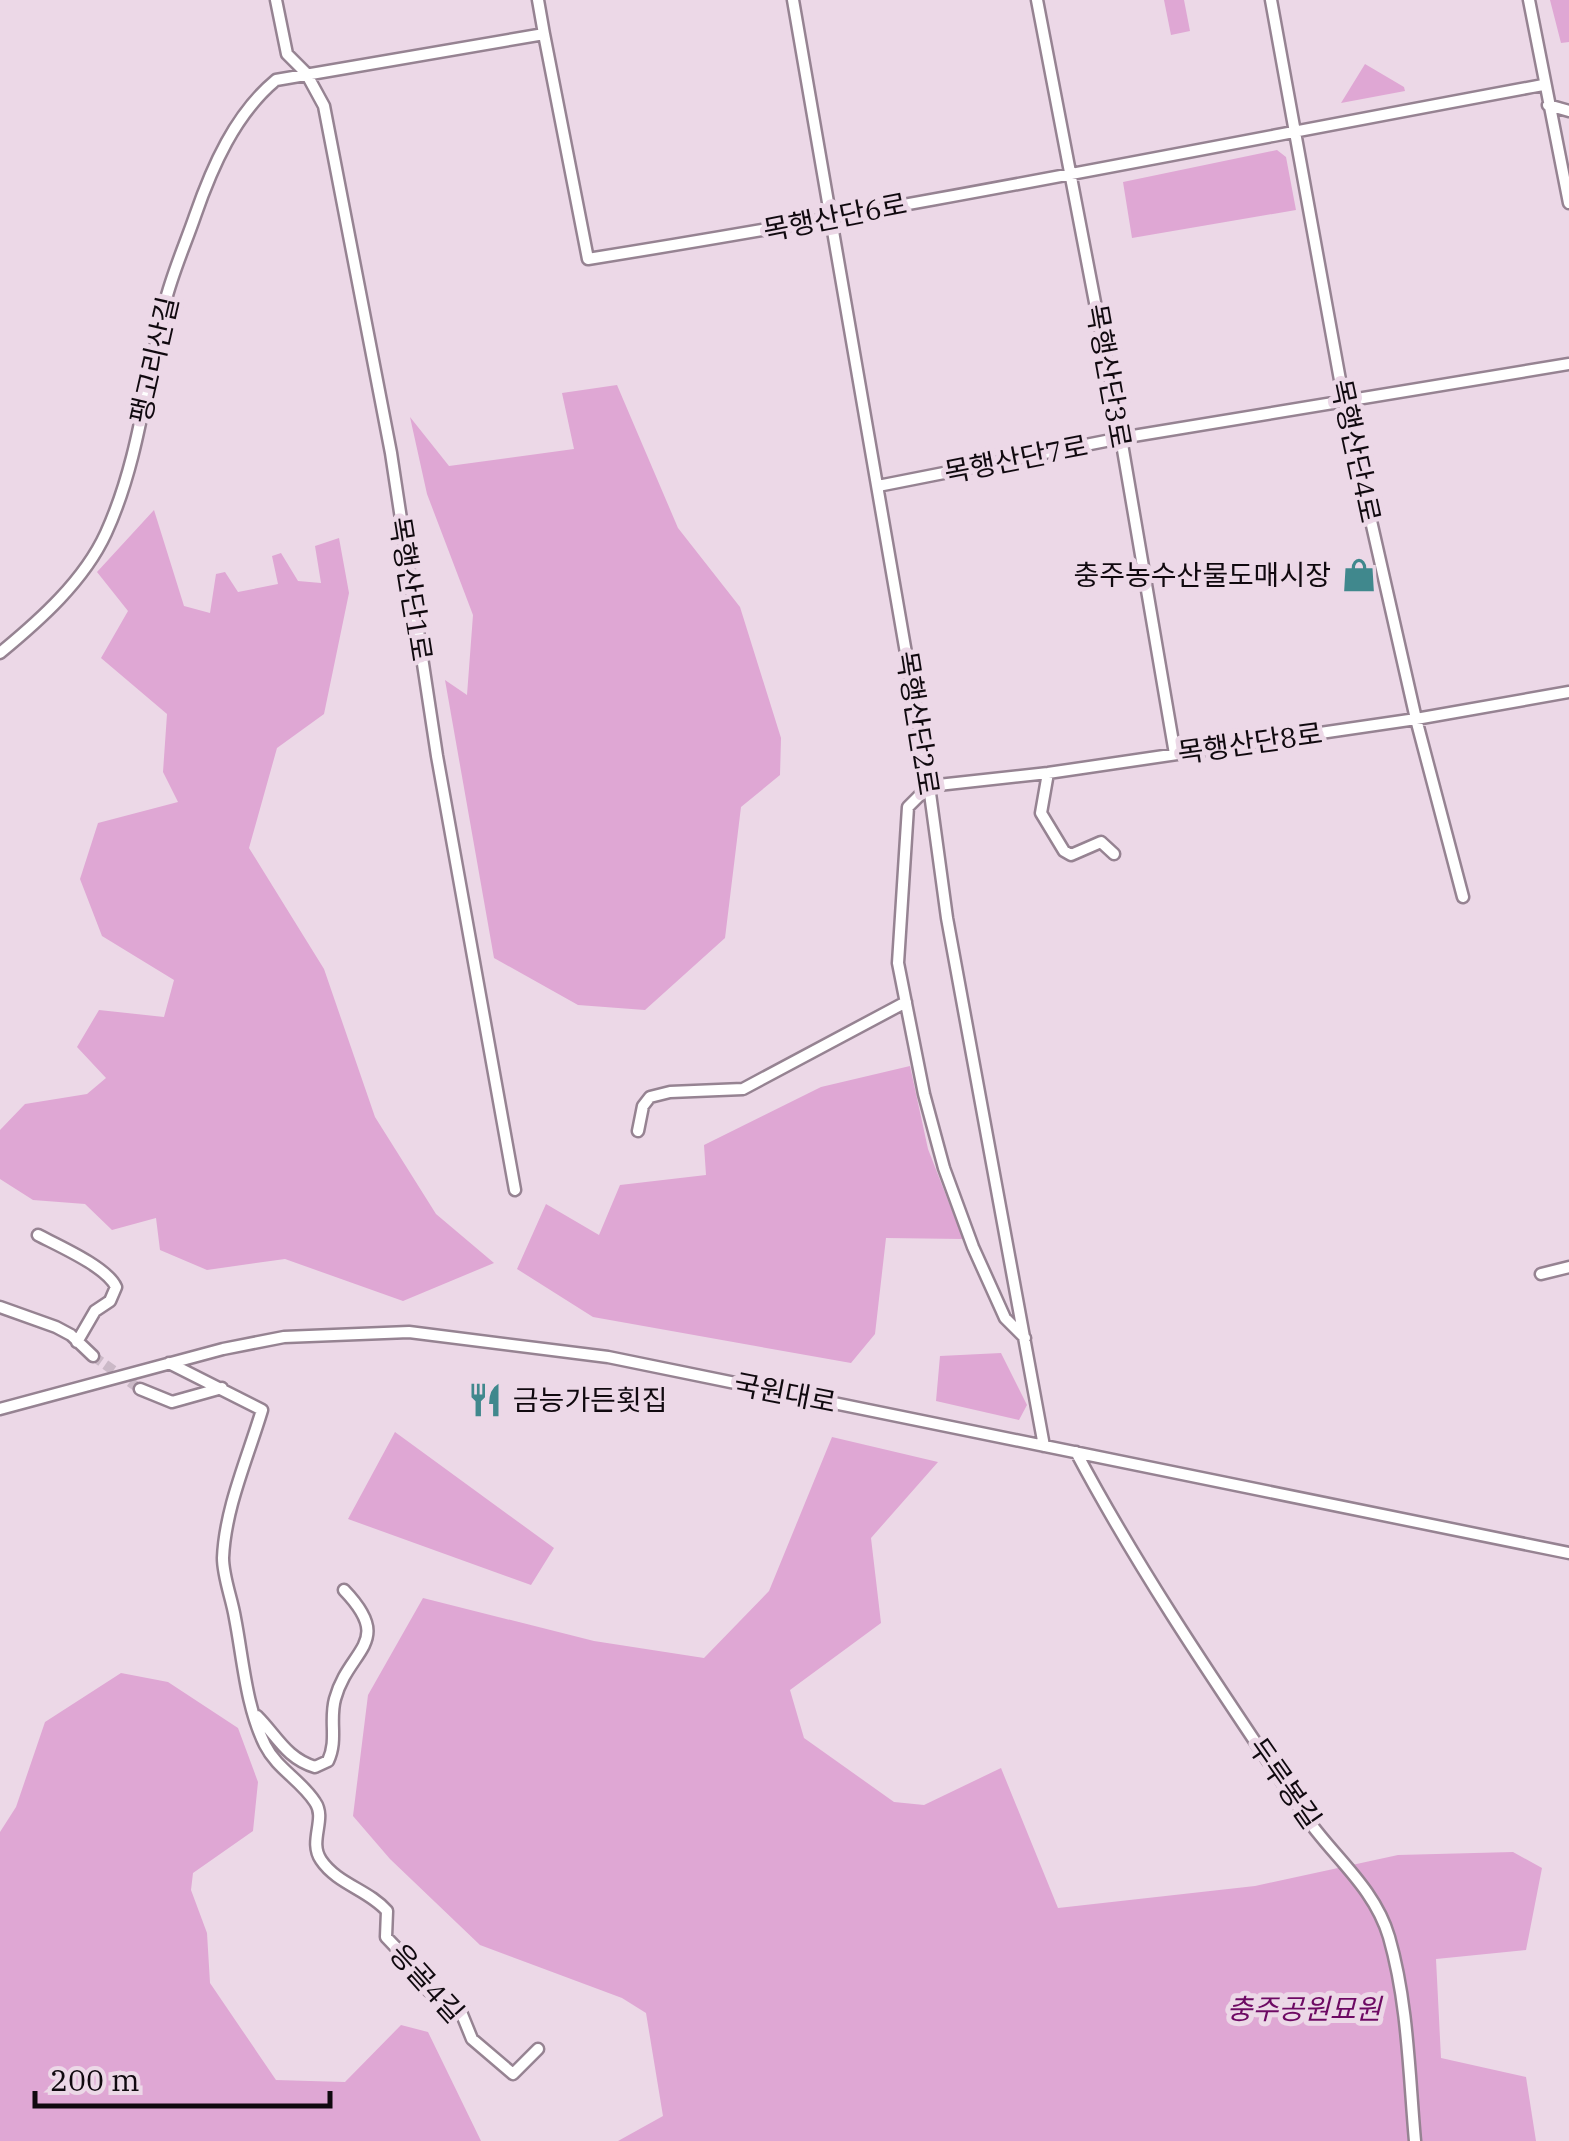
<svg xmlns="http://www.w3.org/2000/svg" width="1569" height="2141" viewBox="0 0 1569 2141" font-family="'IBM Plex Serif','Noto Sans KR',serif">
  <rect width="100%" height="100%" fill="#ecd8e7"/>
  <path fill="#dfa7d4" d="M 1164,0 L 1184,0 L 1190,31 L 1171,35 Z
    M 1550,0 L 1569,0 L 1569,42 L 1561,43 Z
    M 1365,64 L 1404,87 L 1405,91 L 1341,103 Z
    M 1277,150 L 1286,157 L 1296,210 L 1132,238 L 1123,182 Z
    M 617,385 L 678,528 L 740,607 L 781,738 L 780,775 L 741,807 L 725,938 L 645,1010 L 578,1005 L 494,958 L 445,680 L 467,695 L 473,615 L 427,494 L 410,417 L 449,466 L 574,449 L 562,393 Z
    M 154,510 L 184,606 L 210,613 L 216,574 L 225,572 L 238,592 L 278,584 L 272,556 L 281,553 L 298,581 L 321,583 L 315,546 L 339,538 L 349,593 L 324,714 L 277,748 L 249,848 L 324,969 L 375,1117 L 436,1214 L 494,1263 L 403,1301 L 285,1259 L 207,1270 L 160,1250 L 156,1218 L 112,1230 L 85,1204 L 33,1200 L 0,1179 L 0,1130 L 25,1104 L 87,1094 L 106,1078 L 77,1047 L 99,1010 L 164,1017 L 174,980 L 102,936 L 80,879 L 98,823 L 178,802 L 163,772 L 167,714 L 101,658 L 128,611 L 97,572 Z
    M 910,1066 L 928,1149 L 963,1239 L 886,1238 L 875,1334 L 851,1363 L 593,1317 L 517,1269 L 546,1204 L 599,1235 L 620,1185 L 706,1175 L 704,1145 L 821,1087 Z
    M 1001,1353 L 1027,1405 L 1019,1420 L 936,1401 L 940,1356 Z
    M 395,1432 L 554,1548 L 531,1585 L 348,1519 Z
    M 832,1437 L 938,1462 L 871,1538 L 881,1623 L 790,1690 L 804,1738 L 894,1802 L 924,1805 L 1001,1768 L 1058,1908 L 1255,1886 L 1398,1855 L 1513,1852 L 1542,1868 L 1526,1950 L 1436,1959 L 1441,2058 L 1526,2077 L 1536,2141 L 618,2141 L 663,2116 L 646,2013 L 622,1998 L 480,1945 L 390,1859 L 353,1816 L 368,1695 L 423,1598 L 594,1641 L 704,1658 L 769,1591 Z
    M 121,1673 L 168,1682 L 238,1728 L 258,1782 L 253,1831 L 193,1873 L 191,1890 L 207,1933 L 210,1983 L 276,2080 L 345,2082 L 401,2025 L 428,2032 L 481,2141 L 0,2141 L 0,1832 L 16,1807 L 45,1722 Z"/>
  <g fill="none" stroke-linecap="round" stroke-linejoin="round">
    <path stroke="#cbb9c7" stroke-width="10" stroke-dasharray="10 5" stroke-linecap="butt" d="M 93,1356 L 140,1389"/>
    <g stroke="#968392" stroke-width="15">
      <path id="minor" d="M 276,0 L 287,54 L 306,73 L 324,106 L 391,453 L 437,756 L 515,1190
        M 538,0 L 544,34
        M 793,0 L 929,786 L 947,918 L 1044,1446
        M 1037,0 L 1121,438 L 1175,754
        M 1271,0 L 1344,402 L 1416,719 L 1463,897
        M 1529,0 L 1569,203
        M 1548,105 L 1569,111
        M 878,486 L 1121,438 L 1569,364
        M 0,653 C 40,620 84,581 106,533 C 139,461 146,380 165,303 C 172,274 185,245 195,216 C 212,167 235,114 276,80 L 544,34 L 588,259 C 908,208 1225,144 1543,85
        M 1048,773 L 1041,813 L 1064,851 L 1071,855 L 1101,842 L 1114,854
        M 638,1131 L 643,1106 L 650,1097 L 670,1092 L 743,1089 L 906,1002
        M 38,1235 C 59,1246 107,1267 116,1287 L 110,1301 L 95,1311 L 77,1342
        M 1541,1274 L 1569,1267
        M 0,1307 L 56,1327 L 71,1335 L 93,1356
        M 1025,1338 L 1005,1318 L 973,1247 L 944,1168 L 924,1094 L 898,963 L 908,807 L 929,786 L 1048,773 L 1416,719 L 1569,692
        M 169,1363 L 262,1410 C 248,1457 225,1508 223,1558 C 223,1577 232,1599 235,1618 C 243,1659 246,1707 265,1745 C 277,1769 301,1780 315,1802 C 327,1819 308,1841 321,1860 C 337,1884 369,1890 387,1911 L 386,1937 L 406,1958 L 418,1980 L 429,1991 L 461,2012 L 472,2039 L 513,2074 L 538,2049
        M 140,1389 L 172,1402 L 222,1388
        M 0,1409 L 223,1349 L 284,1337 L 409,1332 L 608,1357 L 1569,1553
        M 1076,1452 C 1143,1578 1224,1695 1303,1813 C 1331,1855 1374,1886 1389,1937 C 1408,2003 1409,2074 1415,2141
        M 257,1716 C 277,1736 286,1758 315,1767 L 328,1761 C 338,1740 329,1721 335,1699 C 349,1648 395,1643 344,1590"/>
    </g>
    <use href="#minor" stroke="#fff" stroke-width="10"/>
  </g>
  <defs>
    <g id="shop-bare" transform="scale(2.7)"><path d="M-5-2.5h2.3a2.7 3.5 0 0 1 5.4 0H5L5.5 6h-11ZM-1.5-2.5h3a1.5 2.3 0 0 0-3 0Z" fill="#40888d" stroke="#ecd8e7" stroke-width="2.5" paint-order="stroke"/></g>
    <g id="restaurant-bare" transform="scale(2.7)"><path d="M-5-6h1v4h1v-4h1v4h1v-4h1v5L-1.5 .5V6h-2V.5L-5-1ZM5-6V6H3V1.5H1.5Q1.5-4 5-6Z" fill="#40888d" stroke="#ecd8e7" stroke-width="2.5" paint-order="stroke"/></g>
  </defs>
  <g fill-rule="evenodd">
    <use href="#shop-bare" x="1359" y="575"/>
    <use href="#restaurant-bare" x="485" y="1400"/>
  </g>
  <g text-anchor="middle" stroke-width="10" stroke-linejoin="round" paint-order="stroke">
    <g font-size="28" fill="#10090f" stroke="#ecd8e7">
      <text transform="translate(835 217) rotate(-11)" y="10">목행산단6로</text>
      <text transform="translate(154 360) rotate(-77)" y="10">팽고리산길</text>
      <text transform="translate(1109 376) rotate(80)" y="10">목행산단3로</text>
      <text transform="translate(1356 451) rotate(78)" y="10">목행산단4로</text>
      <text transform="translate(1016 459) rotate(-11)" y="10">목행산단7로</text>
      <text transform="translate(411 589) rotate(81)" y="10">목행산단1로</text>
      <text transform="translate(918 723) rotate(81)" y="10">목행산단2로</text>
      <text transform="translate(1250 743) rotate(-8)" y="10">목행산단8로</text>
      <text transform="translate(785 1393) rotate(11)" y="10">국원대로</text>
      <text transform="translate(1285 1783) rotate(55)" y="10">두루봉길</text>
      <text transform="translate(427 1983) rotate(48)" y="10">응골4길</text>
    </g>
    <g font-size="28" fill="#10090f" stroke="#ecd8e7" text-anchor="end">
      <text x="1331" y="585">충주농수산물도매시장</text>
      <text x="513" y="1410" text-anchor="start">금능가든횟집</text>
    </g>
    <g font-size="28" font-style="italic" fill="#6d0963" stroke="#ecd8e7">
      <text x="1304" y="2019">충주공원묘원</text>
    </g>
  </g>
  <path d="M35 2091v15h295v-15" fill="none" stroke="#10090f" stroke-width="5"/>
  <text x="50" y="2091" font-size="30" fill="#10090f" stroke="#ecd8e7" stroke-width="8" paint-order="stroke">200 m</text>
</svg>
